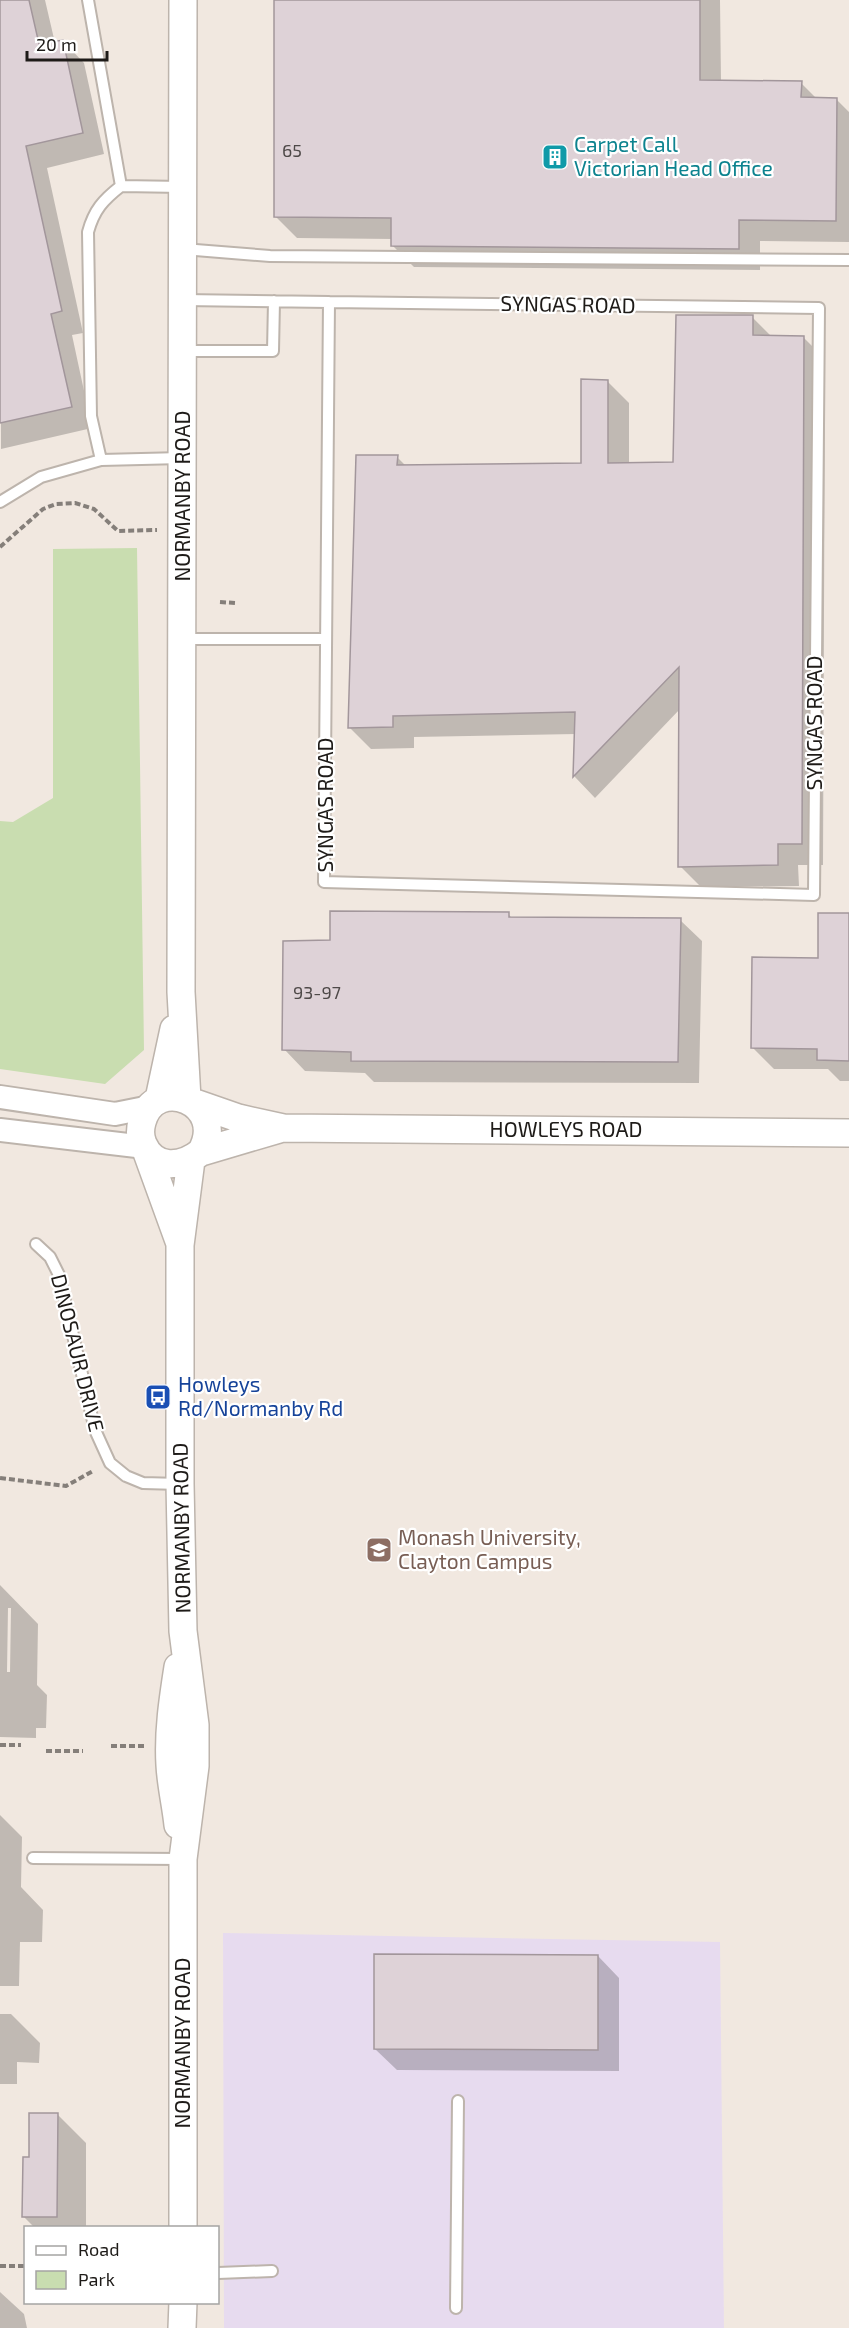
<svg xmlns="http://www.w3.org/2000/svg" width="849" height="2328" viewBox="0 0 849 2328" font-family="'Exo 2',sans-serif">
  <rect width="100%" height="100%" fill="#f1e8e0"/>
  <path fill="#e7dbef" d="M 223,1933 L 720,1942 L 724,2328 L 224,2328 Z"/>
  <path fill="#c9ddb0" d="M 137,548 L 144,1050 L 105,1084 L 0,1069 L 0,821 L 13,822 L 53,798 L 53,549 Z"/>
  <path fill="#0003" fill-rule="evenodd" d="M 0,0 L 45,0 L 55,43 L 63,41 L 84,63 L 104,154 L 47,168 L 83,333 L 72,335 L 92,428 L 1,449 Z
    M 276,0 L 720,0 L 721,82 L 801,83 L 817,99 L 836,99 L 849,112 L 849,242 L 760,241 L 760,270 L 414,267 L 392,245 L 392,239 L 297,238 L 275,216 Z
    M 752,317 L 772,337 L 804,338 L 825,359 L 823,865 L 798,865 L 799,886 L 701,887 L 680,866 L 680,709 L 595,798 L 575,777 L 576,734 L 414,737 L 414,748 L 371,749 L 349,727 L 397,457 L 406,466 L 582,465 L 607,381 L 629,403 L 629,464 L 674,464 Z
    M 508,914 L 513,919 L 680,920 L 702,941 L 699,1083 L 374,1082 L 365,1073 L 305,1071 L 284,1049 Z
    M 849,914 L 849,1081 L 840,1081 L 828,1069 L 774,1069 L 753,1048 L 819,959 Z
    M 0,1585 L 38,1624 L 37,1685 L 47,1695 L 46,1728 L 36,1728 L 36,1738 L 0,1737 ZM 8,1608 L 11,1608 L 10,1672 L 7,1672 Z
    M 0,1815 L 22,1837 L 21,1887 L 43,1910 L 42,1942 L 20,1942 L 19,1986 L 0,1986 Z
    M 598,1956 L 619,1978 L 619,2071 L 397,2070 L 375,2049 Z
    M 0,2014 L 11,2014 L 40,2043 L 39,2063 L 17,2062 L 17,2084 L 0,2084 Z
    M 57,2114 L 86,2143 L 86,2228 L 35,2228 L 24,2217 Z
    M 0,2292 L 24,2314 L 27,2328 L 0,2328 Z"/>
  <path fill="#ded2d7" stroke="#a2969b" stroke-width="1.5" d="M 0,0 L 29,0 L 39,44 L 63,40 L 83,133 L 26,146 L 62,311 L 51,314 L 72,407 L 0,423 Z
    M 274,0 L 700,0 L 700,80 L 802,81 L 801,97 L 837,98 L 836,221 L 739,220 L 739,249 L 391,246 L 391,218 L 274,217 Z
    M 676,315 L 753,315 L 753,335 L 804,336 L 802,844 L 778,844 L 778,865 L 678,867 L 679,667 L 573,777 L 575,712 L 393,716 L 393,727 L 348,728 L 356,455 L 398,455 L 397,465 L 581,463 L 581,379 L 608,380 L 608,463 L 673,462 Z
    M 330,911 L 509,912 L 509,917 L 681,918 L 678,1062 L 351,1061 L 351,1052 L 282,1050 L 283,941 L 330,940 Z
    M 818,913 L 849,913 L 849,1061 L 817,1060 L 817,1049 L 751,1048 L 752,957 L 818,958 Z
    M 374,1954 L 598,1955 L 598,2050 L 374,2049 Z
    M 29,2113 L 58,2113 L 57,2217 L 22,2217 L 23,2157 L 29,2157 Z"/>
  <g fill="none" stroke-linecap="round" stroke-linejoin="round">
    <g stroke="#bdb4ac" stroke-width="14">
      <path id="service" d="M 88,0 L 121,186 C 103,200 94,210 88,232 L 91,416 L 101,460
        M 121,186 L 183,187
        M 183,249 L 270,256 L 849,260
        M 183,300 L 329,302
        M 329,302 L 819,308 L 814,895 L 324,882 Z
        M 183,351 L 273,351 L 274,301
        M 0,502 L 41,477 L 101,460 L 182,458
        M 183,639 L 326,639
        M 36,1244 L 50,1257 L 59,1275 L 95,1430 L 110,1463 L 126,1476 L 143,1483 L 180,1484
        M 33,1858 L 183,1859
        M 218,2273 L 272,2271
        M 456,2308 L 458,2101"/>
    </g>
    <g stroke="#bdb4ac" stroke-width="26">
      <path id="minor" d="M 0,1097 L 115,1114 L 150,1107
        M 0,1130 L 145,1147"/>
    </g>
    <g stroke="#bdb4ac" stroke-width="30">
      <path id="tertiary" d="M 183,0 L 181,992 L 187,1099
        M 159,1099 L 174,1029
        M 192,1102 L 238,1118 L 283,1128 L 849,1133
        M 146,1150 L 179,1241
        M 201,1152 C 229,1103 155,1073 142,1122 C 140,1129 140,1137 143,1144 C 155,1171 182,1167 201,1152 L 279,1129
        M 178,1667 C 173,1699 168,1732 170,1765 C 171,1785 176,1805 178,1825
        M 183,2228 L 183,1859 L 195,1766 L 195,1725 L 183,1631 L 180,1484 L 180,1245 L 191,1160
        M 182,2328 L 183,2302"/>
    </g>
    <path stroke="#857f7a" stroke-width="4" stroke-dasharray="6 3" stroke-linecap="butt" d="M 0,547 L 43,509 L 56,504 L 75,503 L 94,509 L 118,531 L 157,530
      M 220,602 L 235,603
      M 0,1478 L 66,1486 L 93,1471
      M 0,1745 L 21,1745
      M 111,1746 L 145,1746
      M 46,1751 L 83,1751
      M 0,2266 L 26,2266"/>
    <use href="#service" stroke="#fff" stroke-width="10"/>
    <use href="#minor" stroke="#fff" stroke-width="22"/>
    <use href="#tertiary" stroke="#fff" stroke-width="27"/>
  </g>
  <defs>
    <g id="building-square" transform="scale(1.35)"><rect x="-9" y="-9" width="18" height="18" rx="4" fill="#0f9aa8" stroke="#fff"/><path d="M-4-6H4V6H1V3H-1V6H-4ZM-2.5-4.3h1.7v1.8h-1.7ZM.8-4.3h1.7v1.8H.8ZM-2.5-1h1.7V.8h-1.7ZM.8-1h1.7V.8H.8Z" fill="#fff"/></g>
    <g id="bus-square" transform="scale(1.35)"><rect x="-9" y="-9" width="18" height="18" rx="4" fill="#1a4fb4" stroke="#fff"/><path d="M-5-6H5V4H4V6H2V4H-2V6H-4V4H-5ZM-3.5-4V0h7V-4ZM-3.5 1.2v1.5H-2V1.2ZM2 1.2v1.5H3.5V1.2Z" fill="#fff"/></g>
    <g id="university-square" transform="scale(1.35)"><rect x="-9" y="-9" width="18" height="18" rx="4" fill="#8d6e63" stroke="#fff"/><path d="M0-5L7-2L0 1L-7-2ZM-4 1L0 2.5L4 1V4Q0 6-4 4Z" fill="#fff"/></g>
  </defs>
  <g fill-rule="evenodd">
    <use href="#building-square" x="555" y="157"/>
    <use href="#bus-square" x="158" y="1397"/>
    <use href="#university-square" x="379" y="1550"/>
  </g>
  <g text-anchor="middle" stroke-width="4.5" stroke-linejoin="round" paint-order="stroke">
    <g font-size="18" fill="#4e4948">
      <text x="292" y="157">65</text>
      <text x="317" y="999">93-97</text>
    </g>
    <g font-size="21" fill="#0d838f" stroke="#fff" text-anchor="start">
      <text x="574" y="152">Carpet Call<tspan x="574" dy="24">Victorian Head Office</tspan></text>
    </g>
    <g font-size="21" fill="#1e1b18" stroke="#fff">
      <text transform="translate(568 305) rotate(1)" y="7">SYNGAS ROAD</text>
      <text transform="translate(183 496) rotate(-90)" y="7">NORMANBY ROAD</text>
      <text transform="translate(815 723) rotate(-90)" y="7">SYNGAS ROAD</text>
      <text transform="translate(326 805) rotate(-90)" y="7">SYNGAS ROAD</text>
      <text x="566" y="1137">HOWLEYS ROAD</text>
      <text transform="translate(77 1353) rotate(76)" y="7">DINOSAUR DRIVE</text>
      <text transform="translate(182 1528) rotate(-91)" y="7">NORMANBY ROAD</text>
      <text transform="translate(183 2043) rotate(-90)" y="7">NORMANBY ROAD</text>
    </g>
    <g font-size="21" fill="#164399" stroke="#fff" text-anchor="start">
      <text x="178" y="1392">Howleys<tspan x="178" dy="24">Rd/Normanby Rd</tspan></text>
    </g>
    <g font-size="21" fill="#785e54" stroke="#fff" text-anchor="start">
      <text x="398" y="1545">Monash University,<tspan x="398" dy="24">Clayton Campus</tspan></text>
    </g>
  </g>
  <rect x="24" y="2226" width="195" height="78" fill="#ffffff" stroke="#a5a4a3" stroke-width="1.5"/>
  <rect x="36" y="2246" width="30" height="9" fill="#ffffff" stroke="#a5a4a3" stroke-width="1.5"/>
  <text x="78" y="2256" font-size="18" fill="#1e1b18">Road</text>
  <rect x="36" y="2271" width="30" height="18" fill="#c9ddb0" stroke="#a5a4a3" stroke-width="1.5"/>
  <text x="78" y="2286" font-size="18" fill="#1e1b18">Park</text>
  <path d="M27 51v9h80v-9" fill="none" stroke="#1e1b18" stroke-width="3"/>
  <text x="36" y="51" font-size="18" fill="#1e1b18" stroke="#ffffff" stroke-width="4.5" paint-order="stroke">20 m</text>
</svg>
